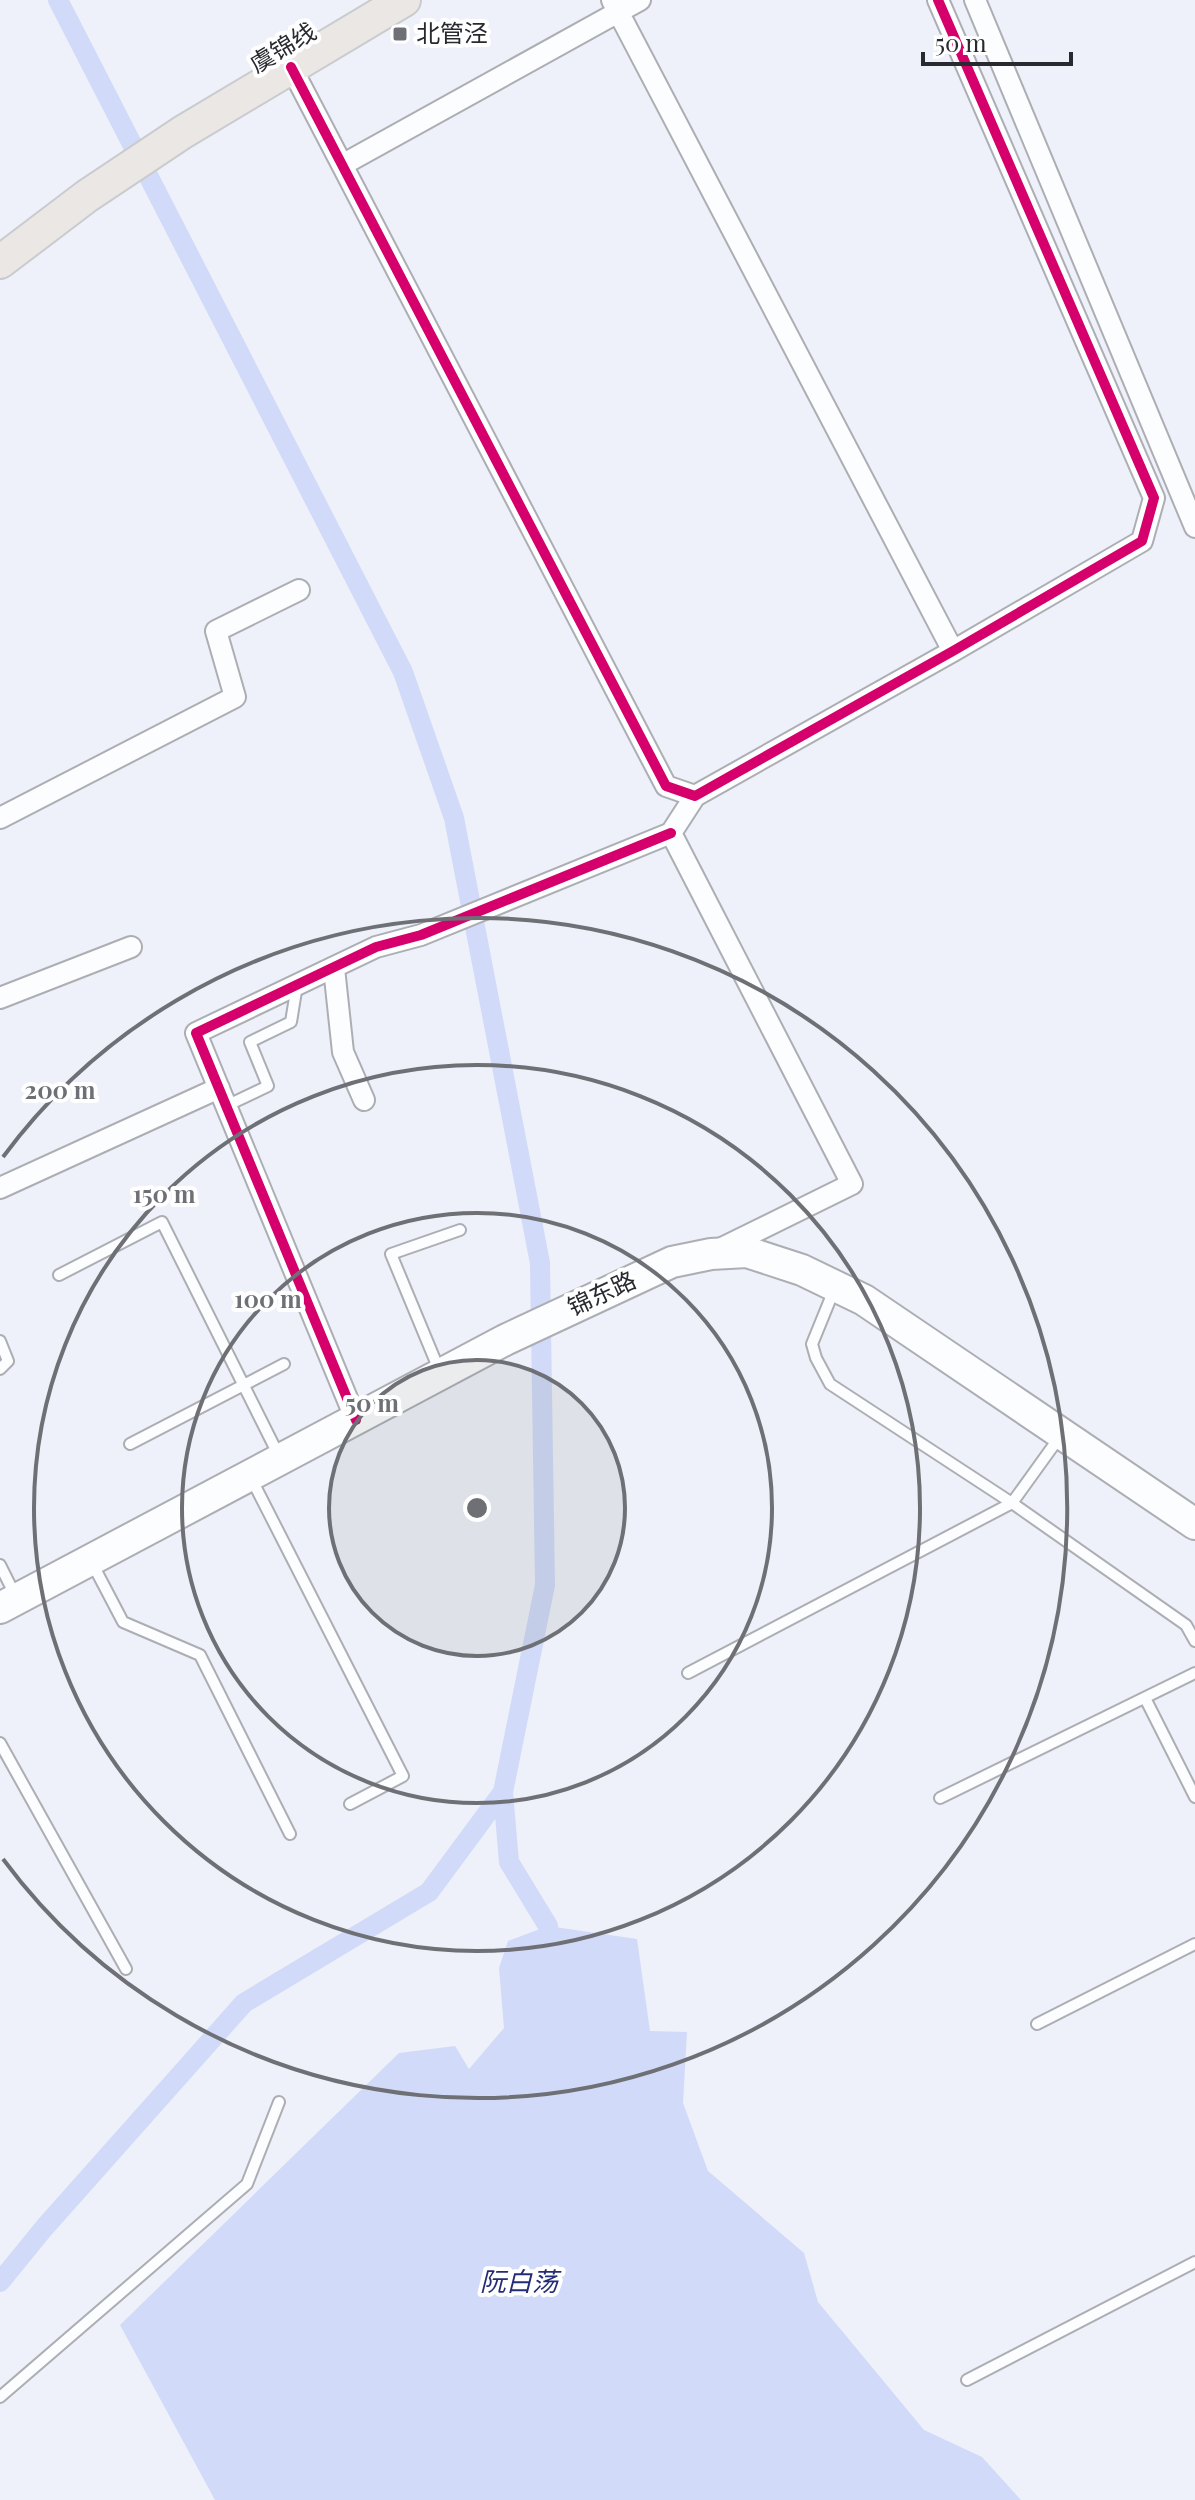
<svg xmlns="http://www.w3.org/2000/svg" width="1195" height="2500" viewBox="0 0 1195 2500" font-family="'Playfair Display','Noto Sans SC',serif">
  <rect width="100%" height="100%" fill="#eef1f9"/>
  <path fill="#d1daf8" d="M 548,1926 L 637,1939 L 650,2031 L 687,2032 L 683,2103 L 708,2171 L 804,2253 L 818,2302 L 924,2430 L 982,2457 L 1021,2500 L 215,2500 L 120,2325 L 399,2053 L 455,2046 L 469,2069 L 504,2028 L 499,1968 L 508,1941 Z"/>
  <g fill="none" stroke-linecap="round" stroke-linejoin="round">
    <path stroke="#d1daf8" stroke-width="20" d="M 503,1792 L 509,1862 L 548,1926
      M 0,2282 L 44,2228 L 244,2003 L 429,1892 L 503,1792 L 545,1585 L 540,1263 L 454,818 L 403,672 L 58,0"/>
    <g stroke="#acaeb4" stroke-width="14">
      <path id="lane" d="M 226,1106 L 268,1086 L 250,1042 L 291,1022 L 297,985
        M 59,1275 L 162,1222 L 279,1456
        M 834,1290 L 812,1344 L 816,1358 L 830,1384 L 1012,1503 L 1186,1625 L 1195,1641
        M 0,1341 L 8,1361 L 0,1369
        M 440,1372 L 391,1254 L 460,1230
        M 130,1444 L 284,1364
        M 251,1478 L 403,1776 L 350,1804
        M 91,1561 L 123,1622 L 200,1655 L 290,1834
        M 0,1565 L 16,1597
        M 688,1673 L 1012,1503 L 1061,1435
        M 1145,1698 L 1195,1797
        M 0,1743 L 126,1969
        M 940,1798 L 1195,1673
        M 1037,2024 L 1195,1944
        M 967,2380 L 1195,2262
        M 0,2397 L 247,2184 L 279,2102"/>
    </g>
    <g stroke="#acaeb4" stroke-width="24">
      <path id="street" d="M 612,0 L 953,651
        M 975,0 L 1195,527
        M 291,67 L 666,786 L 695,796 L 953,651 L 1142,541 L 1154,498 L 938,0
        M 342,165 L 640,0
        M 695,796 L 671,833 L 852,1184 L 722,1248
        M 0,818 L 235,697 L 216,631 L 299,590
        M 334,968 L 343,1052 L 364,1100
        M 0,998 L 131,947
        M 0,1188 L 219,1088
        M 356,1420 L 196,1033 L 376,947 L 421,935 L 671,833"/>
    </g>
    <g stroke="#acaeb4" stroke-width="34">
      <path id="secondary" d="M 0,1608 L 505,1340 L 672,1262 L 711,1254 L 747,1252 L 802,1270 L 864,1300 L 1195,1524"/>
    </g>
    <g stroke="#cacbcf" stroke-width="36">
      <path id="primary" d="M 0,262 L 87,196 L 183,132 L 404,0"/>
    </g>
    <use href="#lane" stroke="#fcfdfe" stroke-width="10"/>
    <use href="#street" stroke="#fcfdfe" stroke-width="20"/>
    <use href="#secondary" stroke="#fcfdfe" stroke-width="30"/>
    <use href="#primary" stroke="#ebe7e5" stroke-width="32"/>
    <g stroke="#fff" stroke-width="15">
      <path id="cycleway" d="M 291,67 L 666,786 L 695,796 L 953,651 L 1142,541 L 1154,498 L 938,0
        M 356,1420 L 196,1033 L 376,947 L 421,935 L 671,833"/>
    </g>
    <use href="#cycleway" stroke="#d6006c" stroke-width="10"/>
  </g>
  <circle cx="477" cy="1508" r="148" fill="#6e7076" fill-opacity=".12"/>
  <g fill="none" stroke="#6e7076" stroke-width="4">
    <circle cx="477" cy="1508" r="148"/>
    <circle cx="477" cy="1508" r="295"/>
    <circle cx="477" cy="1508" r="443"/>
    <path d="M3 1157A590 590 0 1 1 3 1859"/>
  </g>
  <rect fill="#6e7076" stroke="#fff" stroke-width="3" x="392" y="26" width="16" height="16" rx="4"/>
  <g text-anchor="middle" stroke-width="8" stroke-linejoin="round" paint-order="stroke">
    <g font-size="24" fill="#292a30" stroke="#fff" text-anchor="start">
      <text x="416" y="42">北管泾</text>
    </g>
    <g font-size="24" fill="#292a30" stroke="#fff">
      <text transform="translate(283 48) rotate(-31)" y="8">虞锦线</text>
      <text transform="translate(602 1294) rotate(-25)" y="8">锦东路</text>
    </g>
    <g font-size="26" font-style="italic" fill="#242c75" stroke="#fff">
      <text x="519" y="2291">阮白荡</text>
    </g>
  </g>
  <circle cx="477" cy="1508" r="12" fill="#6e7076" stroke="#fff" stroke-width="4"/>
  <g font-size="24" text-anchor="middle" font-weight="bold" fill="#6e7076" stroke="#fff" stroke-width="8" stroke-linejoin="round" paint-order="stroke">
    <text x="60" y="1099">200 m</text>
    <text x="164" y="1203">150 m</text>
    <text x="268" y="1308">100 m</text>
    <text x="372" y="1412">50 m</text>
  </g>
  <path d="M923 52v12h148v-12" fill="none" stroke="#292a30" stroke-width="4"/>
  <text x="935" y="52" font-size="24" fill="#292a30" stroke="#ffffff" stroke-width="6" paint-order="stroke">50 m</text>
</svg>
